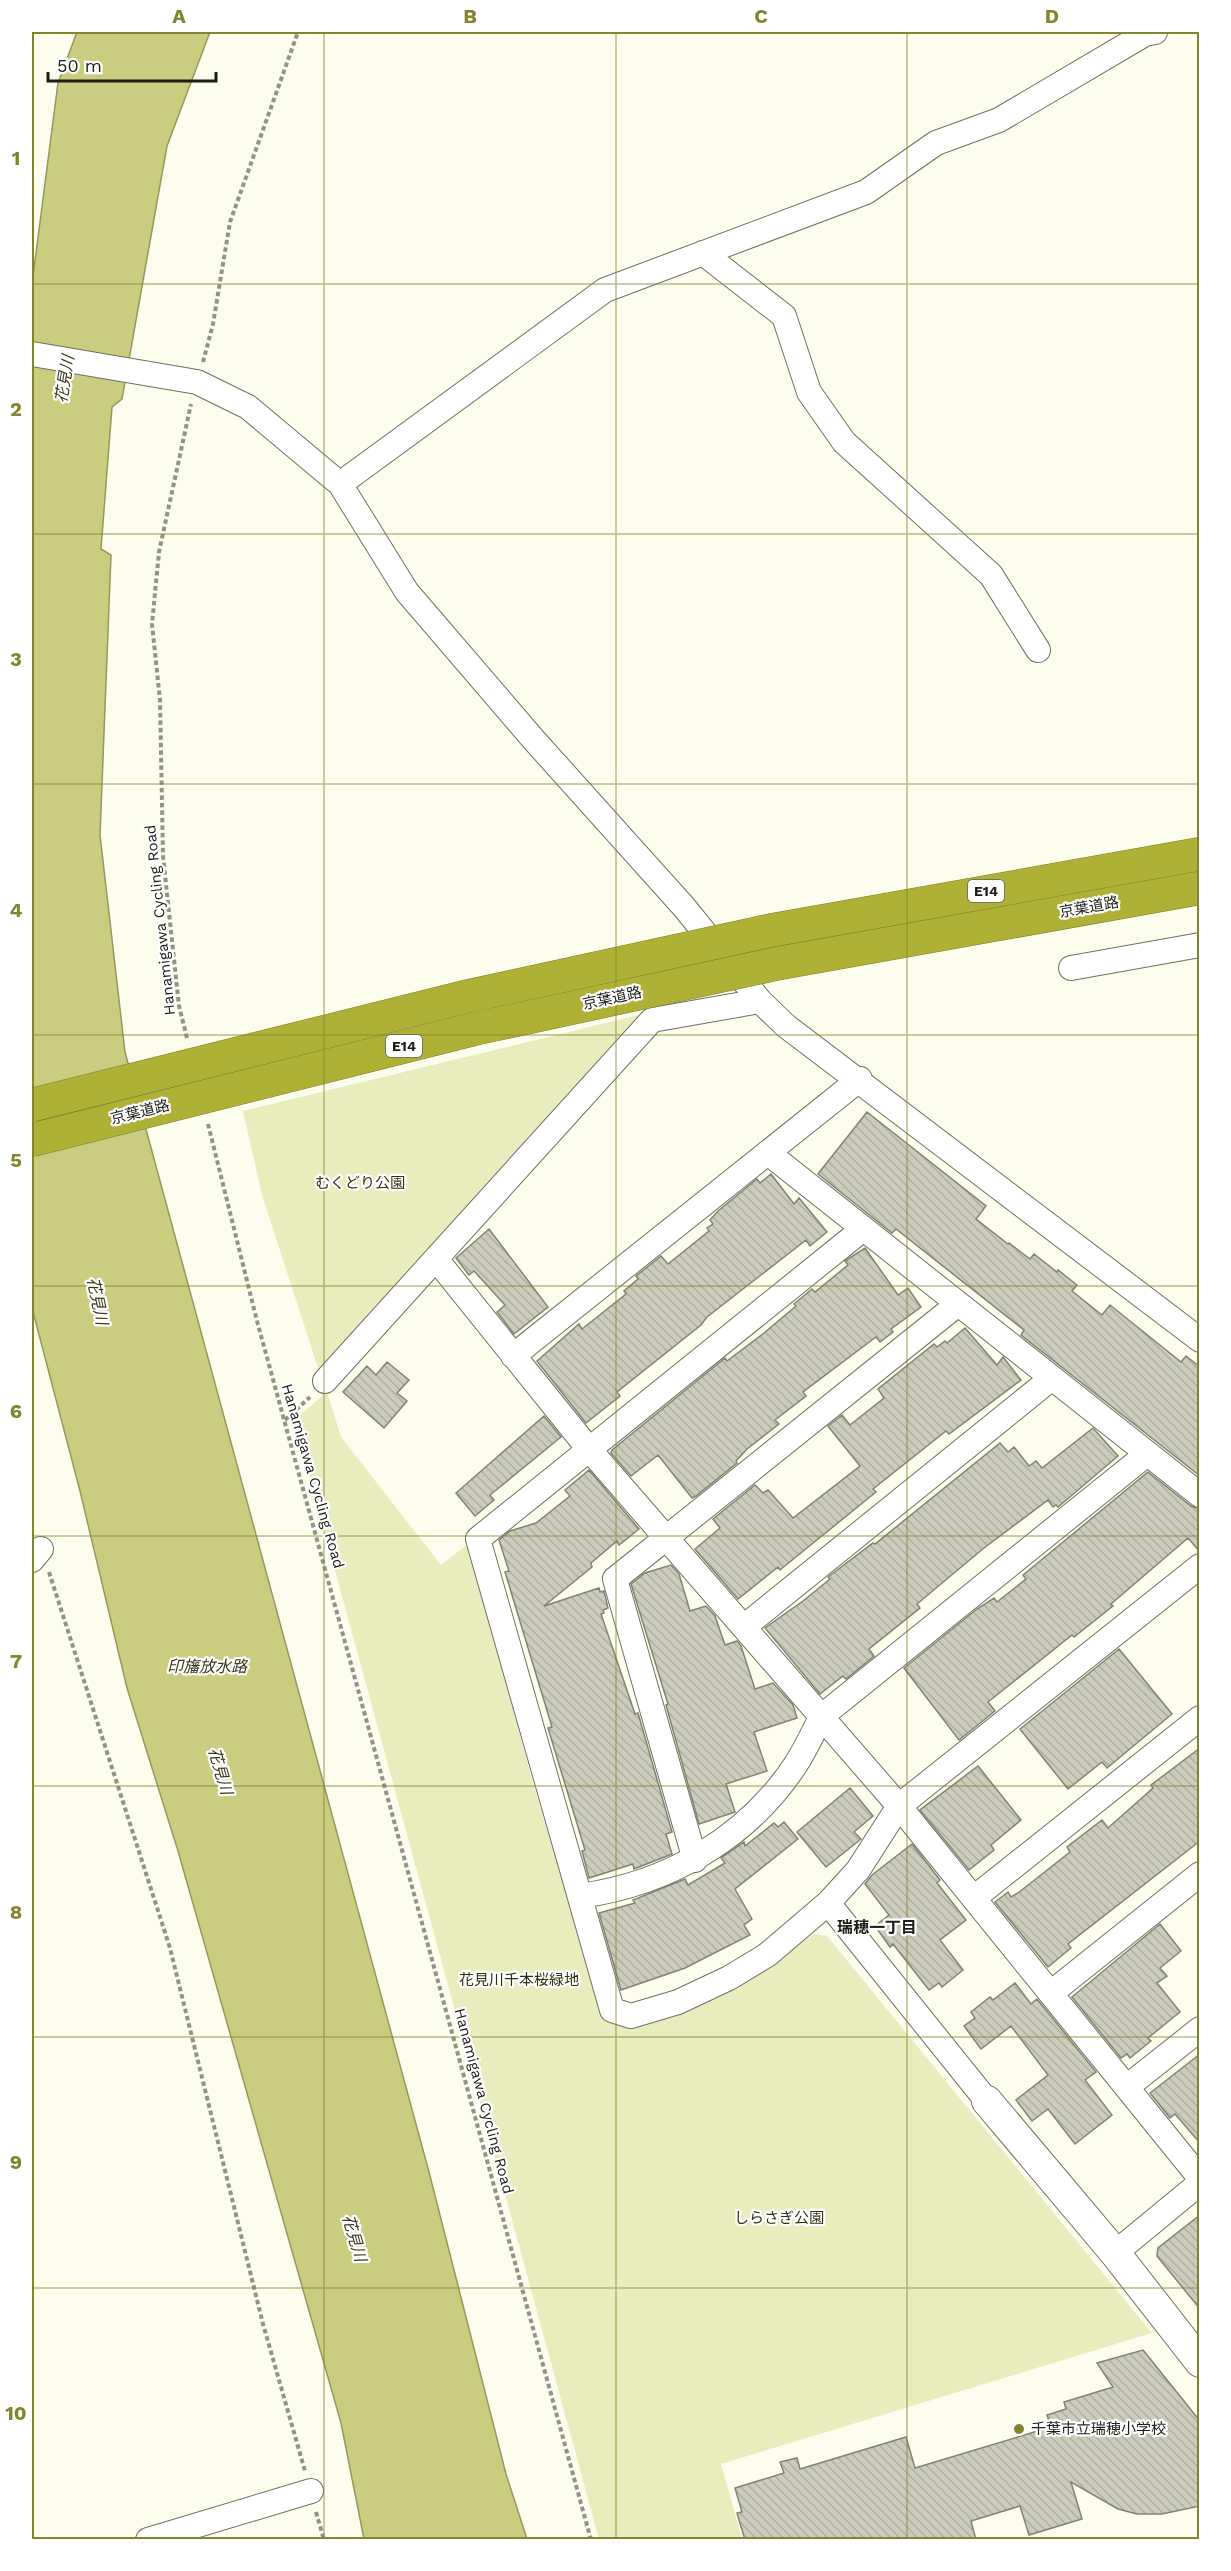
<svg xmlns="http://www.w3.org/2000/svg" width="1231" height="2571" viewBox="0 0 1231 2571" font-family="'Work Sans','Noto Sans JP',sans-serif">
  <defs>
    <pattern id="building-back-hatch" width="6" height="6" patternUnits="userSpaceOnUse" patternTransform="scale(1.5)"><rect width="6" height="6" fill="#cbccbb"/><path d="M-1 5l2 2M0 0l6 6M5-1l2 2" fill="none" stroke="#aeafa0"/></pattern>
  </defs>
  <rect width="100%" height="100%" fill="#fcfdec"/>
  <path fill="#e9ecbc" d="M 647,1013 L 319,1371 L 262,1195 L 243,1111 Z
    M 327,1392 L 341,1437 L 441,1565 L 468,1544 L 534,1787 L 602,2009 L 620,2026 L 695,2006 L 814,1934 L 827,1936 L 1152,2333 L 721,2464 L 742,2539 L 599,2539 L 294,1420 Z"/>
  <path fill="#cacd80" stroke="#969860" stroke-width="1.5" d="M 77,32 L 210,32 L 167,146 L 122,399 L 112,407 L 101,549 L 111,555 L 100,835 L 125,1052 L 429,2172 L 506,2474 L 527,2539 L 364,2539 L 341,2423 L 178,1851 L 127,1688 L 80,1491 L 32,1308 L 32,284 L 58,83 Z"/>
  <path fill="url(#building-back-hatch)" stroke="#828373" stroke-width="1.5" d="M 867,1112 L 986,1206 L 976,1219 L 1008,1244 L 1009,1243 L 1030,1259 L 1034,1254 L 1057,1272 L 1058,1270 L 1077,1285 L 1072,1291 L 1102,1315 L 1110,1305 L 1181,1362 L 1186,1356 L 1200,1367 L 1200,1476 L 1021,1335 L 1024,1330 L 896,1229 L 892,1233 L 818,1174 Z
    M 771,1174 L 794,1204 L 799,1198 L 827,1232 L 810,1246 L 806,1240 L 707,1317 L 701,1325 L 617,1392 L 620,1396 L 586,1423 L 537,1361 L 579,1324 L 582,1329 L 626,1294 L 624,1291 L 638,1279 L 636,1276 L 661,1256 L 668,1264 L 709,1231 L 707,1228 L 713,1224 L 710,1220 L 718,1211 L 757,1179 L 760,1183 Z
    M 489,1229 L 548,1307 L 514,1334 L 497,1312 L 505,1305 L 474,1271 L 469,1275 L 456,1258 Z
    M 865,1248 L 898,1295 L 908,1288 L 921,1307 L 891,1329 L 893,1332 L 880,1342 L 876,1337 L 803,1392 L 806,1396 L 775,1420 L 779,1424 L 747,1449 L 736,1461 L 737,1463 L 696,1496 L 692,1498 L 658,1455 L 631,1476 L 611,1453 L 612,1450 L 725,1358 L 727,1361 L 764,1333 L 796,1306 L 794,1304 L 812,1289 L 815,1292 L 848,1265 L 845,1261 Z
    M 965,1328 L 997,1365 L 1003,1357 L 1021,1380 L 949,1434 L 946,1431 L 873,1489 L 876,1492 L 802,1552 L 780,1570 L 778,1567 L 738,1599 L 695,1549 L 720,1528 L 713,1519 L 755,1485 L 763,1493 L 768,1490 L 793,1518 L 860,1466 L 828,1426 L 842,1415 L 850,1425 L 884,1398 L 878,1389 L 934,1344 L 937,1347 L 945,1341 L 947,1343 Z
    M 387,1362 L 409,1380 L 397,1393 L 407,1401 L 384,1428 L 343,1392 L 367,1366 L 376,1375 Z
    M 544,1416 L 561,1437 L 490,1495 L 494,1500 L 475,1516 L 456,1493 Z
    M 1093,1428 L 1118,1456 L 1058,1507 L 1056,1505 L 1053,1507 L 1048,1500 L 984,1548 L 917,1604 L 920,1608 L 869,1649 L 874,1656 L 846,1679 L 843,1676 L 820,1694 L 765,1628 L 803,1601 L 830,1579 L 828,1577 L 873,1543 L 875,1544 L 1000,1443 L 1008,1452 L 1014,1447 L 1029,1466 L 1036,1461 L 1042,1468 Z
    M 589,1470 L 639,1529 L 619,1545 L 617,1541 L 591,1563 L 592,1567 L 544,1606 L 599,1588 L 600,1592 L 604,1591 L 608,1608 L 603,1610 L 604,1613 L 601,1614 L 635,1714 L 638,1713 L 672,1832 L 666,1834 L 672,1854 L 639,1867 L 634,1869 L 633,1864 L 589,1878 L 582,1851 L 585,1850 L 548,1728 L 552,1727 L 505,1572 L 509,1571 L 499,1540 L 510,1531 L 536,1523 L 570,1496 L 565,1490 Z
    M 1148,1472 L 1191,1506 L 1200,1509 L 1200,1552 L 1188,1538 L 1111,1604 L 1113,1606 L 1074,1637 L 1072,1635 L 988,1702 L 995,1711 L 959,1740 L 904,1668 L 977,1609 L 994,1598 L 997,1602 L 1026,1579 L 1023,1575 Z
    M 671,1565 L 679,1574 L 690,1611 L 706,1606 L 715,1616 L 725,1645 L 737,1641 L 741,1646 L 755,1689 L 773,1683 L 793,1705 L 797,1718 L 754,1732 L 767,1771 L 726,1784 L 735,1812 L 699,1824 L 666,1705 L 668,1704 L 631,1584 L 645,1573 Z
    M 1119,1649 L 1172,1714 L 1107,1768 L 1102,1762 L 1068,1789 L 1020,1729 Z
    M 1200,1748 L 1200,1841 L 1068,1944 L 1071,1948 L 1048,1967 L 995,1902 L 1008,1892 L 1011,1897 L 1018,1893 L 1070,1852 L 1067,1847 L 1102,1820 L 1108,1828 L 1153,1788 L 1151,1785 Z
    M 978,1766 L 1021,1820 L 991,1845 L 994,1850 L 969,1870 L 920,1810 Z
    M 850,1788 L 873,1816 L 854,1832 L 861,1839 L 826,1867 L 797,1832 Z
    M 784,1822 L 798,1839 L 735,1889 L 752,1919 L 744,1925 L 750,1935 L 685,1968 L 621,1990 L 599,1913 L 635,1903 L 633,1900 L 685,1879 L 688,1885 L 725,1863 L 721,1858 L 744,1842 L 745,1846 L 774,1823 L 778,1827 Z
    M 912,1844 L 940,1880 L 937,1883 L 966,1920 L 940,1940 L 963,1970 L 942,1987 L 939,1983 L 929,1990 L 893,1944 L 890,1947 L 875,1926 L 889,1915 L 865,1884 L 872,1875 Z
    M 1160,1924 L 1181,1951 L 1160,1968 L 1167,1976 L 1157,1983 L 1180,2012 L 1148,2038 L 1151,2041 L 1130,2058 L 1127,2054 L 1121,2058 L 1072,1997 Z
    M 1015,1983 L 1031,2004 L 1037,1999 L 1096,2072 L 1085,2080 L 1112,2115 L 1075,2144 L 1048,2109 L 1032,2121 L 1016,2100 L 1048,2075 L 1011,2026 L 981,2049 L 964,2026 L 975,2018 L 971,2012 L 990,1997 L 993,2000 Z
    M 1200,2054 L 1200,2143 L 1175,2114 L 1170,2118 L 1150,2093 Z
    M 1200,2215 L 1200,2309 L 1157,2256 L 1158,2248 Z
    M 1143,2350 L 1200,2421 L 1200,2506 L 1162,2514 L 1137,2514 L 1118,2509 L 1071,2482 L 1082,2519 L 1029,2535 L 1020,2506 L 971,2521 L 976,2540 L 745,2540 L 737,2513 L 742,2512 L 735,2488 L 784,2473 L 780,2462 L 797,2458 L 800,2469 L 906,2437 L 915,2468 L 1051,2427 L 1047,2415 L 1066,2409 L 1064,2402 L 1113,2387 L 1097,2363 Z"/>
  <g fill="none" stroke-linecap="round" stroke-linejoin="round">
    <g stroke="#6f7061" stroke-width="26">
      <path id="minor" d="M 703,253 L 784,316 L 809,392 L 844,442 L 991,575 L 1038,650
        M 32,354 L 197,382 L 248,407 L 340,484 L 407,592 L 534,740 L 684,907 L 760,1001 L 786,1026 L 1200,1340
        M 340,484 L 605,290 L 866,192 L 936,143 L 999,120 L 1145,34 L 1155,32
        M 1071,968 L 1200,945
        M 768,1153 L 1200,1495
        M 863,1229 L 478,1539 L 612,2010 L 631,2016 L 678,2002 L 729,1978 L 767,1955 L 828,1903 L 858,1870 L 899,1806 L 1200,1566
        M 436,1259 L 588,1448 L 899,1806 L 1200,2178
        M 513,1356 L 860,1079
        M 325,1381 L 652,1020 L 760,1001
        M 32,1560 L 41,1549
        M 745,1626 L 1052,1378
        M 695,1860 L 615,1579 L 958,1304
        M 580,1896 C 667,1884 747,1839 796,1764 C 806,1749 813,1732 822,1716 L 1147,1454
        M 974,1898 L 1200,1718
        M 828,1903 L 987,2101
        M 1051,1993 L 1200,1874
        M 1128,2086 L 1200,2029
        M 1115,2253 L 1200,2183
        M 148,2540 L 311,2491"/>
    </g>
    <g stroke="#6f7061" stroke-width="32">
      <path id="tertiary" d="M 987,2101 L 1115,2253 L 1200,2362"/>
    </g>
    <g stroke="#7c7d2b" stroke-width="34">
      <path id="motorway" d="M 773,930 L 1200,854
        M 780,963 L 1200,888"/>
    </g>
    <path stroke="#929387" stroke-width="4" stroke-dasharray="4.5 3" stroke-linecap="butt" d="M 203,362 L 213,324 L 230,222 L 298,32
      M 187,1038 L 179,1006 L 163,856 L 160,700 L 152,624 L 159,552 L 191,404
      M 208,1124 L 257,1321 L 591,2540
      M 285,1420 L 310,1397
      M 49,1572 L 170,1948 L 263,2324 L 305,2471
      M 316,2512 L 324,2540"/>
    <use href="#minor" stroke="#fff" stroke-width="24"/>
    <use href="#tertiary" stroke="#fff" stroke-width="30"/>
    <use href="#motorway" stroke="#afb136" stroke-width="33"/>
    <g stroke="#7c7d2b" stroke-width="34" stroke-linecap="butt">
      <path id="motorway-bridge" d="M 32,1105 L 469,996 L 773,930
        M 32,1140 L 478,1028 L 780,963"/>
    </g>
    <use href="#motorway-bridge" stroke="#afb136" stroke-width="33"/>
  </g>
  <path fill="none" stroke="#82842e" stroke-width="1.5" stroke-opacity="0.55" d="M 324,32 L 324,2540M 616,32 L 616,2540M 907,32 L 907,2540M 32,284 L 1200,284M 32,534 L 1200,534M 32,784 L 1200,784M 32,1035 L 1200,1035M 32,1286 L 1200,1286M 32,1536 L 1200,1536M 32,1786 L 1200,1786M 32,2037 L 1200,2037M 32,2288 L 1200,2288"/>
  <circle fill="#82842e" stroke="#fff" stroke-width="2" cx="1019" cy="2429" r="6"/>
  <g text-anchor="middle" stroke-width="4.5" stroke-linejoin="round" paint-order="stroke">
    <g fill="#fff" stroke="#60615d" stroke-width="1.5">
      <rect x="968" y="880" width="36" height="22" rx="4.5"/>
      <rect x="386" y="1035" width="36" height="22" rx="4.5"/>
    </g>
    <g font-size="14" font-weight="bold" fill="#1c1d17">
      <text x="986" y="896">E14</text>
      <text x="404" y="1051">E14</text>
    </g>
    <g font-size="15" fill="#1c1d17" stroke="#fff">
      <text transform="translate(1089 907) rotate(-10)" y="5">京葉道路</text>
      <text transform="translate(160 920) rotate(-96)" y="5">Hanamigawa Cycling Road</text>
      <text transform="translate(612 998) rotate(-12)" y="5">京葉道路</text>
      <text transform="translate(140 1112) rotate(-14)" y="5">京葉道路</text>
      <text transform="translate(313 1476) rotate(74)" y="5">Hanamigawa Cycling Road</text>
      <text transform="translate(484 2101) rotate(75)" y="5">Hanamigawa Cycling Road</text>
    </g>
    <g font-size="15" fill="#30310f" stroke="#fff">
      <text x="360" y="1188">むくどり公園</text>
      <text x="519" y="1985">花見川千本桜緑地</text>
      <text x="779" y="2223">しらさぎ公園</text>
    </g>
    <g font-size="15" fill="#1c1d17" stroke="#fff" text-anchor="start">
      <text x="1031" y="2434">千葉市立瑞穂小学校</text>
    </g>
    <g font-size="16" font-style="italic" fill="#373817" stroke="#fff">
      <text transform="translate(64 379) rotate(-81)" y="6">花見川</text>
      <text transform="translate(98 1301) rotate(78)" y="6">花見川</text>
      <text x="207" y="1672">印旛放水路</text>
      <text transform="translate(221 1771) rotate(74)" y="6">花見川</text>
      <text transform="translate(355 2238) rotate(74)" y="6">花見川</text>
    </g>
    <g font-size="16" font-weight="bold" fill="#1c1d17" stroke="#fff">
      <text x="877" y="1933">瑞穂一丁目</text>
    </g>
  </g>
  <rect width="1231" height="2571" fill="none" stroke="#ffffff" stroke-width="66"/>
  <path d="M48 72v9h168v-9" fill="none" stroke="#1c1d17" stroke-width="3"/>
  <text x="57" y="72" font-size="18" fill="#1c1d17" stroke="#ffffff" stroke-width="4.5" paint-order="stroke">50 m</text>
  <rect x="33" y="33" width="1165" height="2505" fill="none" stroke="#82842e" stroke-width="2"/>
  <g font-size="20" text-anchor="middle" font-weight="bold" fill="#82842e">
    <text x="179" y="23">A</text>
    <text x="470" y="23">B</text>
    <text x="761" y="23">C</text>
    <text x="1052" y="23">D</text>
    <text x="16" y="165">1</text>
    <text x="16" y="416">2</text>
    <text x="16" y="666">3</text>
    <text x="16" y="917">4</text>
    <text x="16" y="1167">5</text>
    <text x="16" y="1418">6</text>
    <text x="16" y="1668">7</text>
    <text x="16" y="1919">8</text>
    <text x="16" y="2169">9</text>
    <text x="16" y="2420">10</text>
  </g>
</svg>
